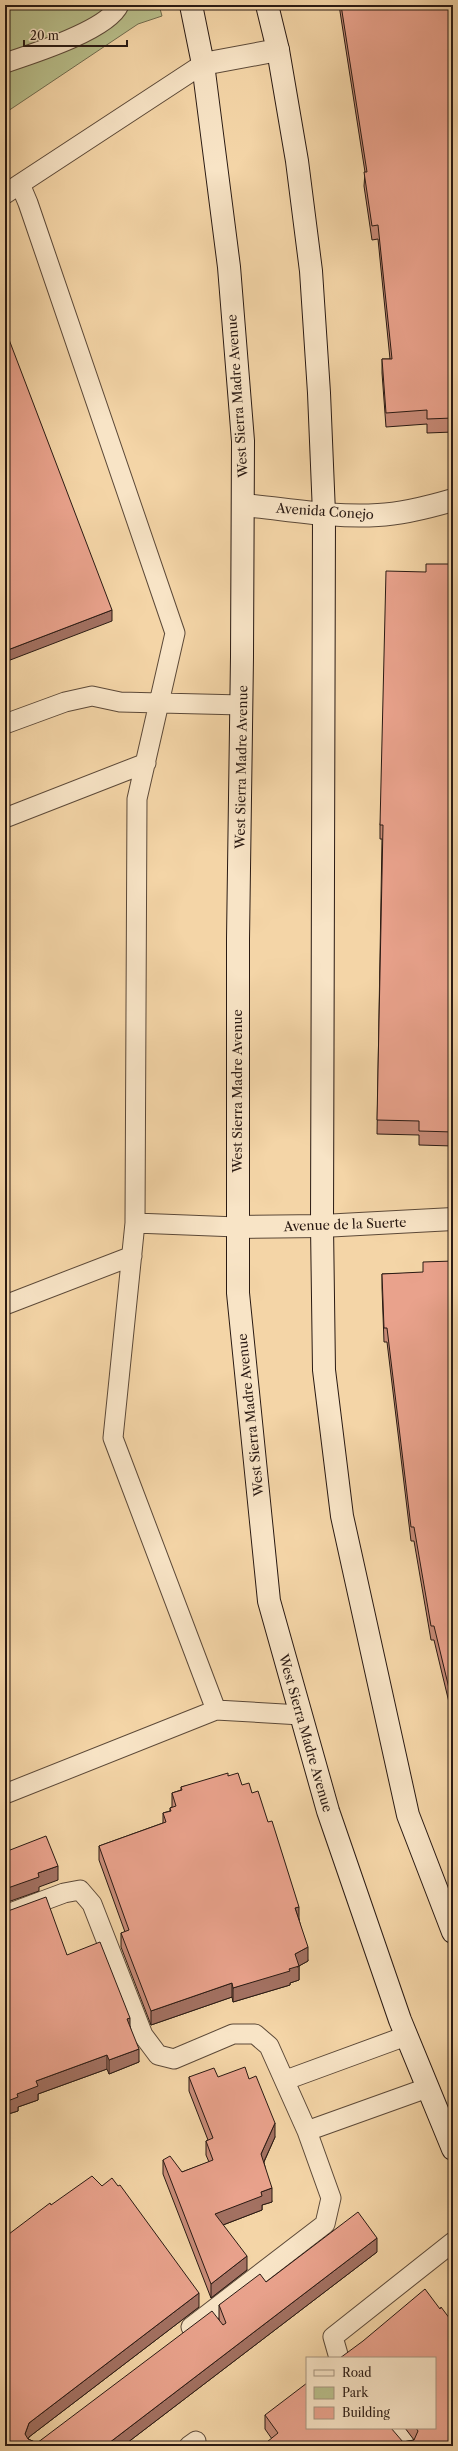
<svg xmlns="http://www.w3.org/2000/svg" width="458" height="2451" viewBox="0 0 458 2451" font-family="'Libre Caslon Text',serif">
  <rect width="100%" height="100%" fill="#f4d5a7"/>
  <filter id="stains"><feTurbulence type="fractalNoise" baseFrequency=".005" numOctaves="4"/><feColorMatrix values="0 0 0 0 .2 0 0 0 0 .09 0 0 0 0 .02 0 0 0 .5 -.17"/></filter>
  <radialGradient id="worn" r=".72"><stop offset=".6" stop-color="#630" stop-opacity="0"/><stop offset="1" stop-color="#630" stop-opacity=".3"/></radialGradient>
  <path fill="#b8be8a" stroke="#716c4e" d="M 5,5 L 159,5 L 162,16 L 138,24 L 5,113 Z"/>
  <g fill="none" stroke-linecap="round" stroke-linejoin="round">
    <g stroke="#5c4938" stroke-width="21">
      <path id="lane" d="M 5,63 C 32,54 108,30 119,5
        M 203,64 L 20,184 L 28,203 L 175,633 L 137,799 L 135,1223 L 237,1227
        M 5,194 L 20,184
        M 5,724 L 65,702 L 92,696 L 120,702 L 242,705
        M 5,818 L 146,763
        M 135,1223 L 113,1438 L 216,1710
        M 5,1305 L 132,1256
        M 5,1794 L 216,1710 L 301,1715
        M 5,1915 L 64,1893 L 80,1890 L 92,1904 L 143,2035 L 158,2055 L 174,2059 L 233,2034 L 255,2034 L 269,2046 L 307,2131 L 331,2198 L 325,2224 L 191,2327
        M 286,2080 L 406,2036
        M 307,2131 L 427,2088
        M 339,2358 L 333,2337 L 453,2242
        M 393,2428 L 407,2446
        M 189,2446 L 196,2441"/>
    </g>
    <g stroke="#5c4938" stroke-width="24">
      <path id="street" d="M 203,64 L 278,50
        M 243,505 C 287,509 333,518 378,515 C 403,514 429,507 453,500
        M 237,1227 L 322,1226 L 453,1219"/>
    </g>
    <g stroke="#2a1a13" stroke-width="24">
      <path id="secondary" d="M 191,5 L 203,64 L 229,267 L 243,441 L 242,657 L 238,939 L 238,1293 L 269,1601 L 328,1811 L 400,2020 L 453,2149
        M 267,5 L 278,50 L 297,161 L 311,271 L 319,393 L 324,513 L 322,1226 L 324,1370 L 342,1516 L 408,1815 L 453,1932"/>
    </g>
    <use href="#lane" stroke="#f8e4c6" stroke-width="19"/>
    <use href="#street" stroke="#f8e4c6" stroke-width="22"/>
    <use href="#secondary" stroke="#f8e4c6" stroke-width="22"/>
  </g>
  <path fill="#c88b78" stroke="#2a1a13" d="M 339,5 L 453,5 L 453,432 L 427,433 L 427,424 L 386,427 L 382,373 L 382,359 L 390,359 L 378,239 L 372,240 L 364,186 L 365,172 Z
    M 453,564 L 453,1146 L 419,1145 L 419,1135 L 377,1134 L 382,839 L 380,839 L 380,825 L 426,572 Z
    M 453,1261 L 453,1719 L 434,1640 L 431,1640 L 414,1541 L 411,1541 L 387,1342 L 384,1342 L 382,1288 L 382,1274 L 423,1273 Z
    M 228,1776 L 252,1793 L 299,1919 L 308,1961 L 299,1966 L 299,1980 L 290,1983 L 290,1985 L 233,2002 L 232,1997 L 151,2025 L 121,1947 L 121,1933 L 125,1932 L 99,1860 L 99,1846 L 163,1823 L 163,1813 L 170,1811 L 170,1808 L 172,1807 L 172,1793 L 181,1790 L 181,1787 Z
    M 5,1911 L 67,1955 L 130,2026 L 139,2062 L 109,2074 L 107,2069 L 38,2094 L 38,2100 L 18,2107 L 18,2111 L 5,2115 Z
    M 189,2077 L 249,2079 L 275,2137 L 264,2162 L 272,2202 L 262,2205 L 262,2210 L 223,2225 L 247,2270 L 211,2298 L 163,2174 L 163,2160 L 182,2172 L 209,2162 L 206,2155 L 206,2141 L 208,2140 L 189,2091 Z
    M 51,2205 L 199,2307 L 29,2437 L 28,2439 L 37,2443 L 220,2322 L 219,2319 L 219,2305 L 266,2282 L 377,2252 L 123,2446 L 5,2446 Z
    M 440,2309 L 453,2446 L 272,2439 L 265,2429 L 265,2415 L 403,2442 L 414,2440 L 405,2428 L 435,2428 Z"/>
  <path fill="#a37162" stroke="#2a1a13" d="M 112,610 L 112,621 L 5,662 L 5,651 Z
    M 58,1866 L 58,1880 L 39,1887 L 39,1891 L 5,1903 L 5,1889 L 38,1873 Z
    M 299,1907 L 299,1921 L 295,1908 Z
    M 308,1947 L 308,1961 L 297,1967 L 299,1966 L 299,1980 L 290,1983 L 290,1985 L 233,2002 L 233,1988 L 289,1969 L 295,1954 Z
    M 232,1983 L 232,1997 L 151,2025 L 151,2011 Z
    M 130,2018 L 130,2032 L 127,2019 Z
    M 139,2049 L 139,2062 L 109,2074 L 109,2060 Z
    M 107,2055 L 107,2069 L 38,2094 L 38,2100 L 18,2107 L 18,2111 L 5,2115 L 5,2102 L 36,2081 Z
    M 275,2123 L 275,2137 L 261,2168 L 261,2154 Z
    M 272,2188 L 272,2202 L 262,2205 L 262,2210 L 215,2228 L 215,2214 L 261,2192 Z
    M 377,2238 L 377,2252 L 123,2446 L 105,2446 Z
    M 247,2256 L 247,2270 L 211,2298 L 211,2284 Z
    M 199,2293 L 199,2307 L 29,2437 L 26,2446 L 25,2434 L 29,2423 Z"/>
  <path fill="#e9a28c" stroke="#2a1a13" d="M 341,5 L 453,5 L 453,418 L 427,419 L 427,410 L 386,413 L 382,359 L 392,359 L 378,225 L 372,226 L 364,172 L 367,172 Z
    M 5,329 L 112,610 L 5,651 Z
    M 426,564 L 453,564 L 453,1132 L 419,1131 L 419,1121 L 377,1120 L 383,825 L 380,825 L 386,571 L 426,572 Z
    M 453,1261 L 453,1705 L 434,1626 L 431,1626 L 414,1527 L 411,1527 L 387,1328 L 384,1328 L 382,1274 L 423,1272 L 423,1262 Z
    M 228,1773 L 228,1776 L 238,1773 L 242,1785 L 249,1783 L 252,1793 L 258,1791 L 268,1822 L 272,1821 L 299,1907 L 295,1908 L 308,1947 L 295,1954 L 299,1966 L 289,1969 L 290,1971 L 233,1988 L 232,1983 L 151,2011 L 121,1933 L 129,1930 L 99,1846 L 166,1822 L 163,1813 L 171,1811 L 170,1808 L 176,1806 L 172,1793 L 182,1790 L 181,1787 Z
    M 46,1836 L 58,1866 L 38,1873 L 39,1877 L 5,1889 L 5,1852 Z
    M 46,1897 L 67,1955 L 100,1942 L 130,2018 L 127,2019 L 139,2049 L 109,2060 L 107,2055 L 36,2081 L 38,2086 L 17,2094 L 18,2097 L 5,2102 L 5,1911 L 8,1911 Z
    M 245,2067 L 249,2079 L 256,2076 L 275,2123 L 261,2154 L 272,2188 L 261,2192 L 262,2196 L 215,2214 L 247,2256 L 211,2284 L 163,2160 L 170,2156 L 182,2172 L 213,2160 L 206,2141 L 213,2138 L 189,2077 L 214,2068 L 218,2077 Z
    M 92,2176 L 102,2186 L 112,2178 L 118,2186 L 120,2185 L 199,2293 L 29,2423 L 25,2434 L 28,2439 L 37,2443 L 212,2311 L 223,2325 L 226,2323 L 219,2305 L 260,2274 L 266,2282 L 358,2212 L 377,2238 L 105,2446 L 5,2446 L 5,2237 L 50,2203 L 51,2205 Z
    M 425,2289 L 440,2309 L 441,2307 L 453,2323 L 453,2446 L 262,2446 L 278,2433 L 265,2415 L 307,2383 L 307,2428 L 391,2428 L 403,2442 L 414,2440 L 418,2431 L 416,2428 L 435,2428 L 435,2358 L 340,2358 L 363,2341 Z
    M 212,2442 L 214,2445 L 217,2443 L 219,2446 L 207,2446 Z"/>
  <g text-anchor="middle" stroke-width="3" stroke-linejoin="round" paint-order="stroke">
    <g font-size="13" fill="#2a1a13" stroke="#f8e4c6">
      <text transform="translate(237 396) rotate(-94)" y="5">West Sierra Madre Avenue</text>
      <text transform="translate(325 511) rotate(4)" y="5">Avenida Conejo</text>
      <text transform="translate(241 767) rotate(-89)" y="5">West Sierra Madre Avenue</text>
      <text transform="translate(237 1091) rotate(-90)" y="5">West Sierra Madre Avenue</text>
      <text transform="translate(345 1224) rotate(-2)" y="5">Avenue de la Suerte</text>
      <text transform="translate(250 1415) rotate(-96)" y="5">West Sierra Madre Avenue</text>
      <text transform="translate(306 1733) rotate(74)" y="5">West Sierra Madre Avenue</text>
    </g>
  </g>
  <rect width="458" height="2451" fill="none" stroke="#f4d5a7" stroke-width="20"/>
  <rect x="6" y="6" width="446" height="2439" fill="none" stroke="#2a1a13" stroke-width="2"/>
  <rect x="10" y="10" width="438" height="2431" fill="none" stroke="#2a1a13"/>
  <rect x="306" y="2357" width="130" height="72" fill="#f8e4c6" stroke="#a6937e"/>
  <rect x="314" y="2370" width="20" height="6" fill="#f8e4c6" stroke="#a6937e"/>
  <text x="342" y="2377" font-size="12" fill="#2a1a13">Road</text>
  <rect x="314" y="2387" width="20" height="12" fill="#b8be8a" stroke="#a6937e"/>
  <text x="342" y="2397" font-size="12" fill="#2a1a13">Park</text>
  <rect x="314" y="2407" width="20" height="12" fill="#e9a28c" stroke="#a6937e"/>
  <text x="342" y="2417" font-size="12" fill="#2a1a13">Building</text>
  <path d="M24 40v6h103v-6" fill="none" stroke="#2a1a13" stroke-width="2"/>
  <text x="30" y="40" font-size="12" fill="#2a1a13" stroke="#f8e4c6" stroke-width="3" paint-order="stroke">20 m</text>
  <rect width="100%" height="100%" filter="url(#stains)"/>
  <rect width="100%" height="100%" fill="url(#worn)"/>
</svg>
